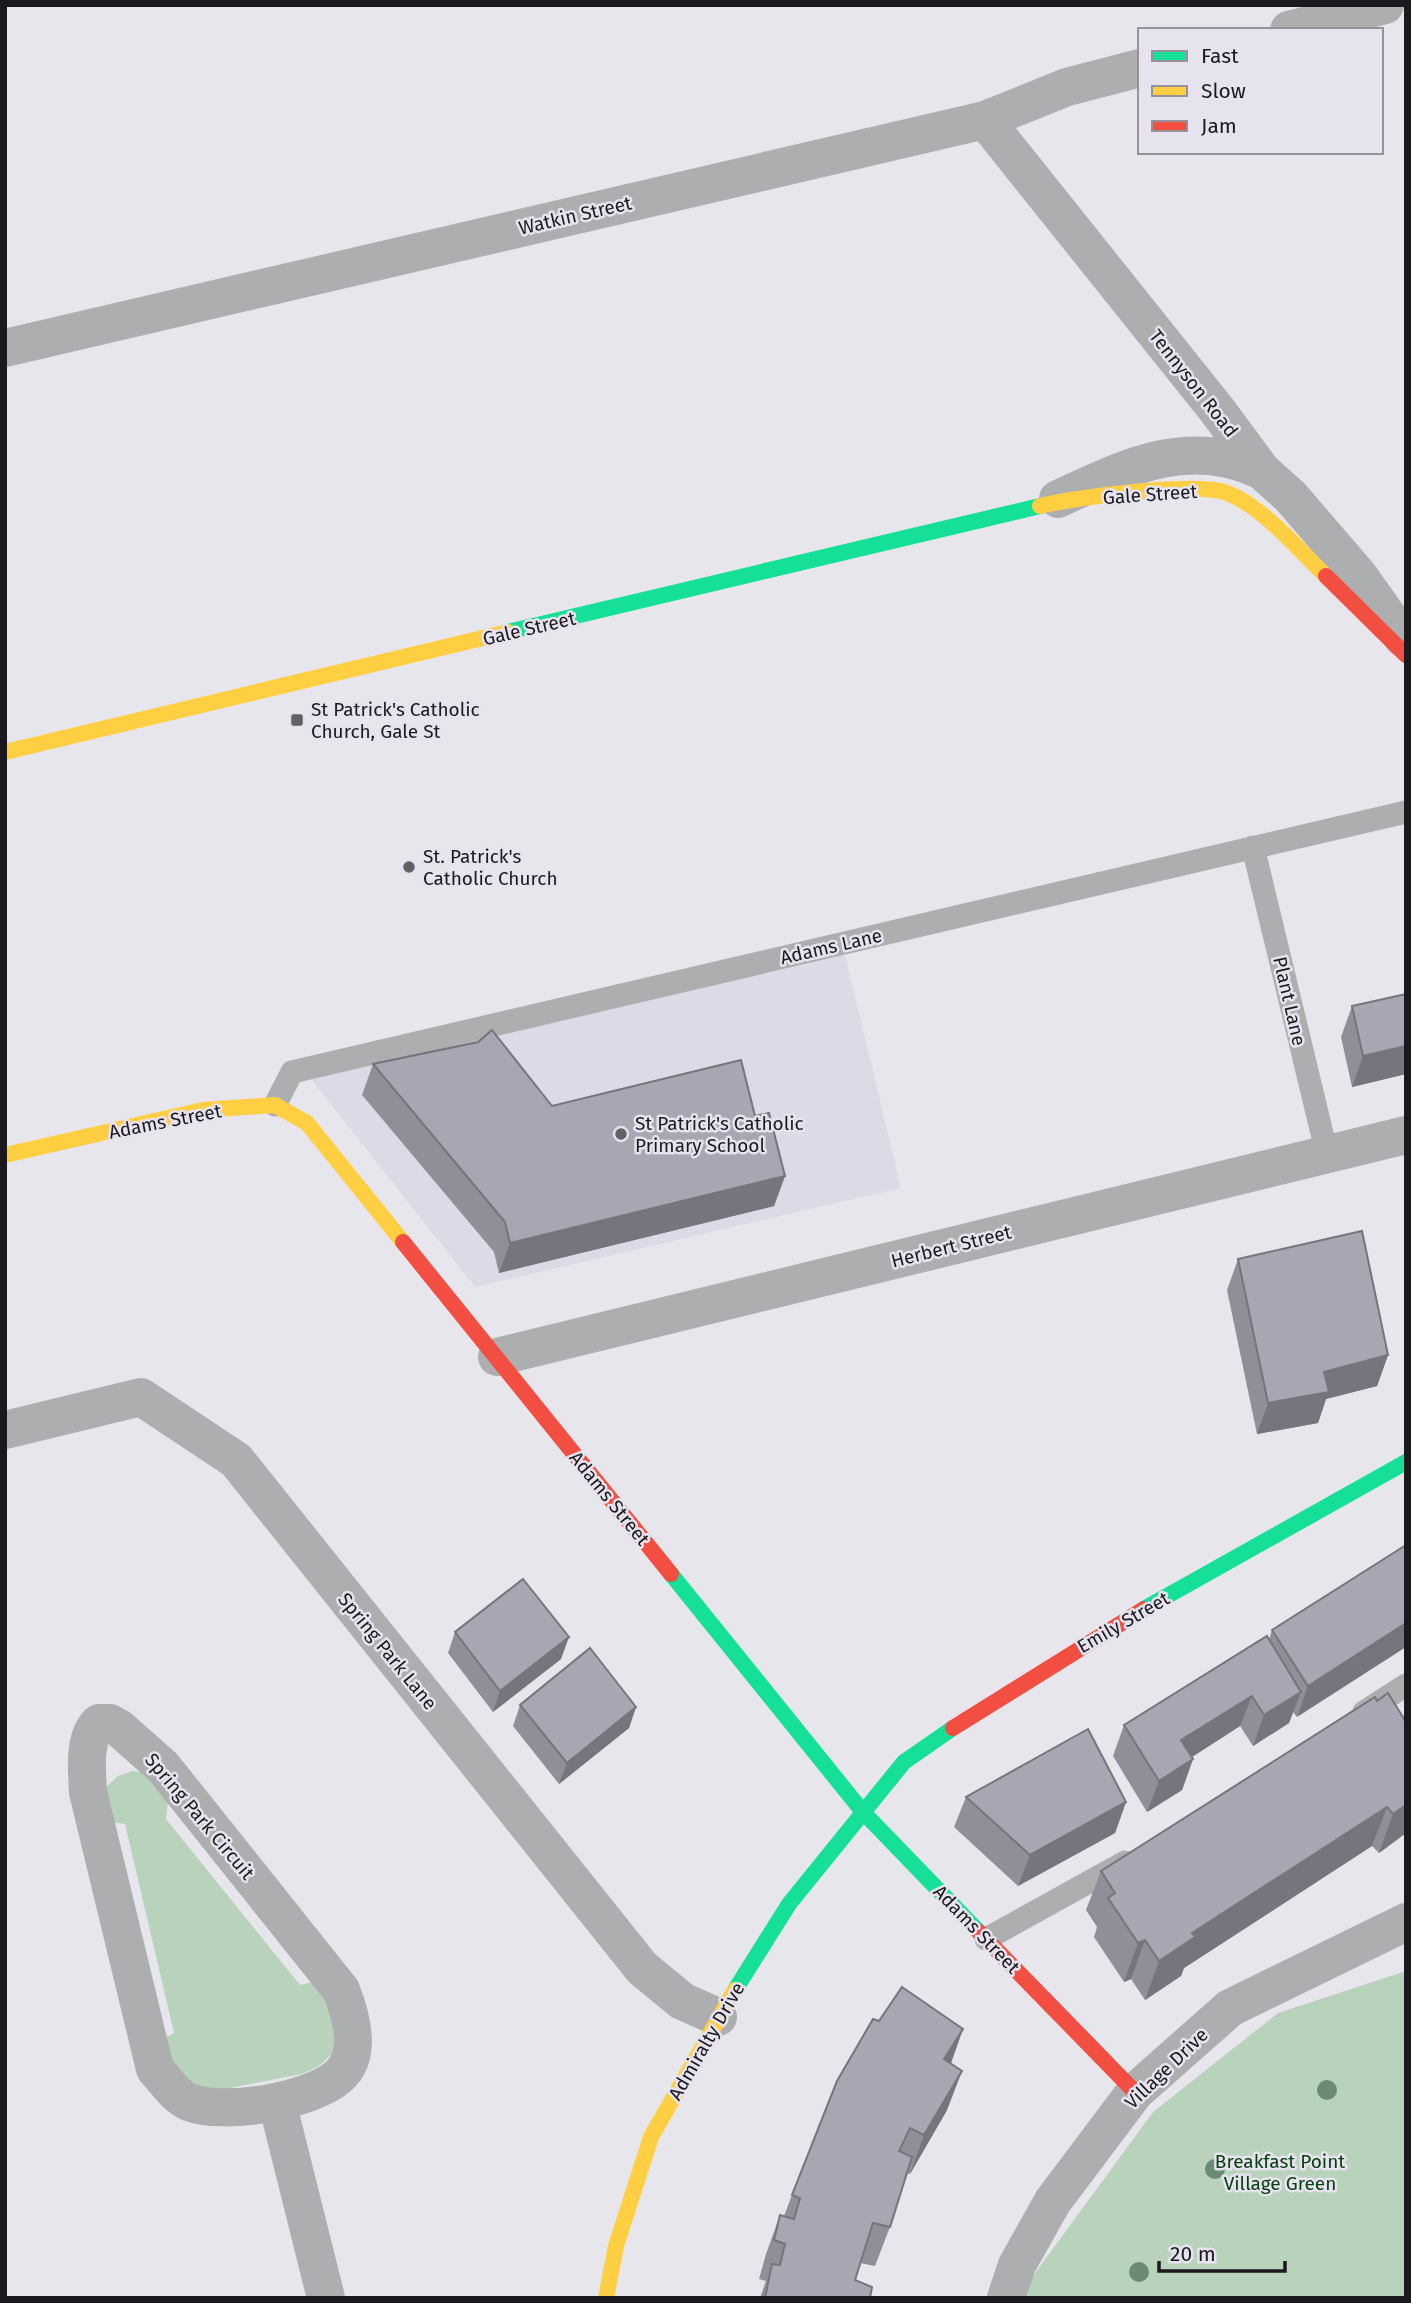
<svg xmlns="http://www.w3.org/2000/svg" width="1411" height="2303" viewBox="0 0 1411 2303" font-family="'Fira Sans',sans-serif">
  <rect width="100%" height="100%" fill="#e7e6ec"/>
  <path fill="#ddd9e6" d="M 845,955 L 901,1188 L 475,1287 L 311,1079 Z"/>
  <path fill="#b9d2bc" d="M 132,1771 L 150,1773 L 169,1794 L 166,1819 L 300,1985 L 317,1981 L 339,2035 L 332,2054 L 319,2066 L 302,2074 L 214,2091 L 179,2081 L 159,2041 L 174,2033 L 125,1824 L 111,1822 L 106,1787 L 118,1776 Z
    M 1406,1971 L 1406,2298 L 1027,2298 L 1030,2280 L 1153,2112 L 1278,2013 Z"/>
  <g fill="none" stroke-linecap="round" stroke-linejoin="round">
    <path stroke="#acaeaf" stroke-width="23" d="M 1253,847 L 1327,1154
      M 275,1105 L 292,1072 L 1406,812
      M 1364,1712 L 1406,1685
      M 986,1939 L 1125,1862"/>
    <path stroke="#acaeaf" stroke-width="38" d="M 1289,30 L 1385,5
      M 985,120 L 1217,410 L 1262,471 L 1291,497 L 1359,576 L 1403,638
      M 5,348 L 985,120 L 1067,87 L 1140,68
      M 1058,499 C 1125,468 1189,435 1262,471
      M 497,1357 L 1406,1135
      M 5,1430 L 141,1397 L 236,1460 L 642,1968 L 682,2001 L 718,2017
      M 99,1723 L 110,1723 L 119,1728 L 163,1767 L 341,1990 C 351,2015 363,2054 339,2076 C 311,2101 224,2116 189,2102 C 176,2097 165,2080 155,2069 L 88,1792 C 87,1771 83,1739 99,1723 Z
      M 277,2102 L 326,2298
      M 1006,2298 L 1017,2265 L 1053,2201 L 1135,2092 L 1230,2008 L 1406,1922"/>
    <path stroke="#16e098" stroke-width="16" d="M 508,632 L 1040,506
      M 671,1574 L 863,1812 L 979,1932
      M 1144,1609 L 1406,1462
      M 735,1990 L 789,1904 L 904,1762 L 953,1728"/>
    <path stroke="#ffcf43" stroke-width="16" d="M 1040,506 C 1074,498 1197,481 1227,493 C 1262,506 1299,550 1326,576
      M 5,752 L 508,632
      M 5,1155 L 203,1110 L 275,1105 L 307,1123 L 403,1242
      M 606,2298 L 616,2246 L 651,2137 L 735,1990"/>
    <path stroke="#f24e42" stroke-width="16" d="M 1326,576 L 1406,655
      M 403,1242 L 671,1574
      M 953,1728 L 1144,1609
      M 979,1932 L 1135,2092"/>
  </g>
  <g fill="#6b8b72">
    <circle cx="1327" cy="2090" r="10"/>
    <circle cx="1215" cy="2169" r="10"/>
    <circle cx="1139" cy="2272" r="10"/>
  </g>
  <path fill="#918e9a" d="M 1406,994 L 1406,1074 L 1352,1087 L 1341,1037 L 1352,1006 Z
    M 373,1064 L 552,1106 L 755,1116 L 785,1176 L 774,1206 L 499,1273 L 494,1252 L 362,1095 Z
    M 1238,1259 L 1388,1355 L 1377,1386 L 1326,1399 L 1318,1423 L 1257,1434 L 1227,1290 Z
    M 1406,1545 L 1297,1717 L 1293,1712 L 1289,1723 L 1253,1746 L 1240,1726 L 1192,1757 L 1193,1759 L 1182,1790 L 1147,1812 L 1113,1756 L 1124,1725 L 1269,1640 L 1272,1630 Z
    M 455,1632 L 561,1659 L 493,1712 L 448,1653 Z
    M 1377,1701 L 1406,1722 L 1406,1833 L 1379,1853 L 1372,1846 L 1184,1968 L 1181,1976 L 1145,2000 L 1131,1979 L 1124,1982 L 1094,1937 L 1097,1927 L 1086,1910 L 1101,1871 Z
    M 520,1705 L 636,1707 L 629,1728 L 559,1784 L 513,1726 Z
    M 966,1797 L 1126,1802 L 1115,1833 L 1018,1886 L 954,1827 Z
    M 951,2064 L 947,2110 L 910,2174 L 907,2173 L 890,2227 L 875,2266 L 860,2263 L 855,2280 L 870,2298 L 760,2298 L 766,2281 L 759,2279 L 766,2254 L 780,2215 L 784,2216 L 792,2195 Z"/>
  <path fill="#76747d" d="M 1406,1046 L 1406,1074 L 1352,1087 L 1363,1056 Z
    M 785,1176 L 774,1206 L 499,1273 L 510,1243 Z
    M 1388,1355 L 1377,1386 L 1326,1399 L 1318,1423 L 1257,1434 L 1268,1403 L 1324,1372 Z
    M 1406,1623 L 1406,1647 L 1297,1717 L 1308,1686 Z
    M 569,1637 L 561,1659 L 493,1712 L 500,1691 Z
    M 1301,1692 L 1289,1723 L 1253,1746 L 1264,1715 Z
    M 1252,1696 L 1240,1726 L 1170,1771 L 1181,1740 Z
    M 636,1707 L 629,1728 L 559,1784 L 567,1763 Z
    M 1193,1759 L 1182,1790 L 1147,1812 L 1159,1781 Z
    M 1126,1802 L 1115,1833 L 1018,1886 L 1030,1855 Z
    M 1406,1805 L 1406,1833 L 1379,1853 L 1393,1814 Z
    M 1387,1807 L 1372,1846 L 1184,1968 L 1181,1976 L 1145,2000 L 1159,1961 L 1192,1933 Z
    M 1145,1940 L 1131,1979 L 1124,1982 L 1138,1943 Z
    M 963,2029 L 949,2069 L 944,2059 Z
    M 962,2071 L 947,2110 L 910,2174 L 924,2135 Z"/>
  <path fill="#a9a5b3" stroke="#76747d" stroke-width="2" d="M 1406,994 L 1406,1046 L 1363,1056 L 1352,1006 Z
    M 492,1030 L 552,1106 L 741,1060 L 755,1116 L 769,1113 L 785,1176 L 510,1243 L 505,1222 L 373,1064 L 478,1042 Z
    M 1362,1231 L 1388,1355 L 1324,1372 L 1329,1392 L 1268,1403 L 1238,1259 Z
    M 1406,1545 L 1406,1623 L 1308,1686 L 1272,1630 Z
    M 523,1579 L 569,1637 L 500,1691 L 455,1632 Z
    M 1267,1636 L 1301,1692 L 1264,1715 L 1252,1696 L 1181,1740 L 1193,1759 L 1159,1781 L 1124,1725 Z
    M 590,1648 L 636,1707 L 567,1763 L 520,1705 Z
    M 1388,1693 L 1406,1722 L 1406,1805 L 1393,1814 L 1387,1807 L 1192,1933 L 1195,1937 L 1159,1961 L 1145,1940 L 1138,1943 L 1108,1898 L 1115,1893 L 1101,1871 L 1375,1697 L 1377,1701 Z
    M 1088,1729 L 1126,1802 L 1030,1855 L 966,1797 Z
    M 902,1987 L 963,2029 L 944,2059 L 962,2071 L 924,2135 L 910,2128 L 899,2151 L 912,2157 L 890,2227 L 873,2223 L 855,2280 L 872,2287 L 870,2298 L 765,2298 L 772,2264 L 780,2265 L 785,2244 L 774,2240 L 780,2215 L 794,2219 L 800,2198 L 792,2195 L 837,2081 L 873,2019 L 879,2021 Z"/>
  <g fill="#626165" stroke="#e6e3ef" stroke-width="2.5">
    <rect x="290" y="713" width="14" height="14" rx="3.5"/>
    <circle cx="409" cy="867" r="7"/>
    <circle cx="621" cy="1134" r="7"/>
  </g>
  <g text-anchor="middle" stroke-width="5" stroke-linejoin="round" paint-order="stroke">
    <g font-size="19" fill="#1b191d" stroke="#e6e3ef">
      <text transform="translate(575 215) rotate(-13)" y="7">Watkin Street</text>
      <text transform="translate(1194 383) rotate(52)" y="7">Tennyson Road</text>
      <text transform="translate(1150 494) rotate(-4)" y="7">Gale Street</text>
      <text transform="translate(529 628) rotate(-13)" y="7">Gale Street</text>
      <text transform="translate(831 946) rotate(-13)" y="7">Adams Lane</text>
      <text transform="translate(1290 1001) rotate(77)" y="7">Plant Lane</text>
      <text transform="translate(165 1121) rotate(-11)" y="7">Adams Street</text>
      <text transform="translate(951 1246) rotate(-14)" y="7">Herbert Street</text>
      <text transform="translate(610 1498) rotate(51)" y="7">Adams Street</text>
      <text transform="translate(1123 1622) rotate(-30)" y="7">Emily Street</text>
      <text transform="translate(388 1651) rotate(51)" y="7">Spring Park Lane</text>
      <text transform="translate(200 1816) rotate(50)" y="7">Spring Park Circuit</text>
      <text transform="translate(977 1929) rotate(46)" y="7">Adams Street</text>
      <text transform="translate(706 2041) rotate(-60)" y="7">Admiralty Drive</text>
      <text transform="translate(1166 2068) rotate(-44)" y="7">Village Drive</text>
    </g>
    <g font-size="19" fill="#1b191d" stroke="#e6e3ef" text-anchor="start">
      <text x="311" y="716">St Patrick's Catholic<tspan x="311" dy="22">Church, Gale St</tspan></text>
      <text x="423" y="863">St. Patrick's<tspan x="423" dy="22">Catholic Church</tspan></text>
      <text x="635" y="1130">St Patrick's Catholic<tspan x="635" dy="22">Primary School</tspan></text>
    </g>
    <g font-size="19" fill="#06400e" stroke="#e6e3ef">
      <text x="1280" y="2168">Breakfast Point<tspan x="1280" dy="22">Village Green</tspan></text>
    </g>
  </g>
  <rect width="1411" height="2303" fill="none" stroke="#1b191d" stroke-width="14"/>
  <rect x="1138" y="28" width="245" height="126" fill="#e6e3ef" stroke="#95929b" stroke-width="2"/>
  <rect x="1152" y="51" width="35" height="10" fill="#16e098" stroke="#95929b" stroke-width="2"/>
  <text x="1201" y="63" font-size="21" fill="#1b191d">Fast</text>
  <rect x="1152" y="86" width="35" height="10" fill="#ffcf43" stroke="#95929b" stroke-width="2"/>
  <text x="1201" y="98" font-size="21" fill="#1b191d">Slow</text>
  <rect x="1152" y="121" width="35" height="10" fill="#f24e42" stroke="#95929b" stroke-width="2"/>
  <text x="1201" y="133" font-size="21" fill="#1b191d">Jam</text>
  <path d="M1159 2261v10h126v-10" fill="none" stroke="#1b191d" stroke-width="3.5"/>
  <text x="1170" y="2261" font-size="21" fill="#1b191d" stroke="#e6e3ef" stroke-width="5" paint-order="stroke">20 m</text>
</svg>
